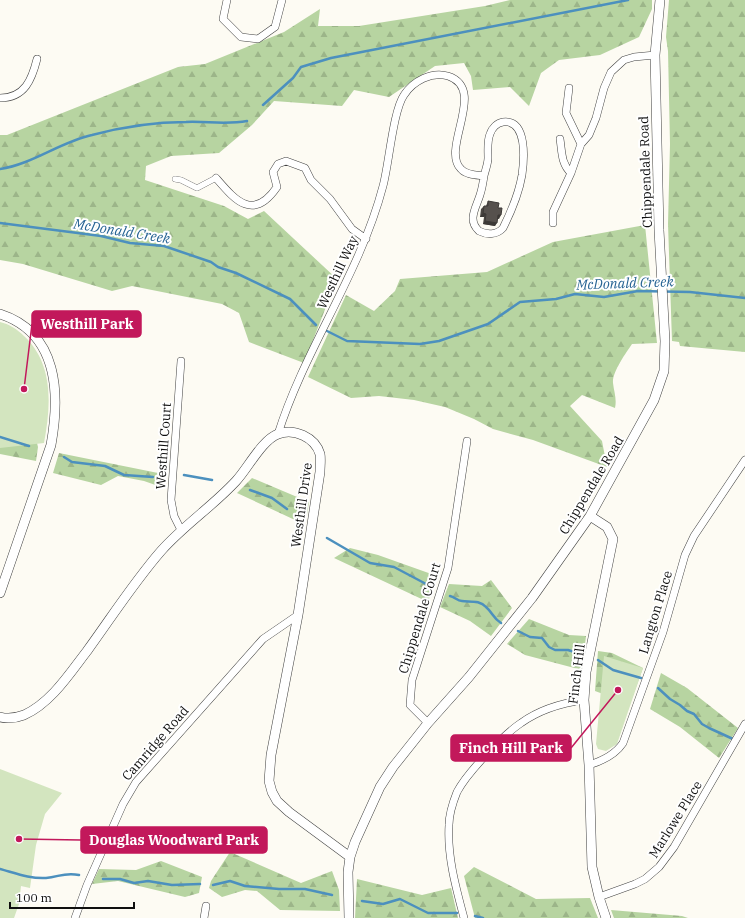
<svg xmlns="http://www.w3.org/2000/svg" width="745" height="918" viewBox="0 0 745 918" font-family="'IBM Plex Serif',serif">
  <defs>
    <pattern id="forest-firs" width="22" height="20" patternUnits="userSpaceOnUse"><rect width="22" height="20" fill="#b7d4a1"/><path d="M5 1l3.5 6h-7zM16 11l3.5 6h-7z" fill="#9cb589"/></pattern>
  </defs>
  <rect width="100%" height="100%" fill="#fdfbf3"/>
  <path fill="url(#forest-firs)" d="M 510,0 L 652,0 L 652,9 L 639,37 L 600,55 L 559,60 L 541,73 L 529,106 L 510,87 L 473,90 L 471,76 L 464,63 L 435,66 L 389,97 L 354,90 L 342,106 L 274,101 L 252,125 L 219,153 L 171,156 L 146,166 L 145,180 L 224,206 L 248,219 L 264,211 L 337,279 L 304,363 L 249,342 L 239,313 L 222,304 L 132,286 L 112,291 L 23,264 L 0,260 L 0,135 L 7,135 L 178,67 L 205,64 L 284,32 L 320,9 L 318,26 L 359,26 L 485,6 Z
    M 669,0 L 745,0 L 745,352 L 680,346 L 679,342 L 672,341 L 668,224 L 670,144 L 668,51 L 666,37 Z
    M 645,225 L 657,343 L 632,344 C 626,353 612,372 613,383 C 614,392 617,399 615,408 L 582,395 L 570,406 L 602,441 L 607,467 L 533,440 L 493,429 L 474,419 L 445,407 L 414,400 L 379,396 L 351,398 L 308,377 L 346,295 L 374,311 L 395,291 L 400,279 L 487,272 L 553,242 Z
    M 0,404 L 36,439 L 38,447 L 36,461 L 0,454 Z
    M 59,453 L 163,474 L 164,488 L 144,481 L 118,476 L 101,485 L 53,473 Z
    M 252,478 L 309,502 L 307,514 L 295,520 L 237,493 Z
    M 350,548 L 378,555 L 437,576 L 428,602 L 334,558 Z
    M 491,580 L 512,608 L 491,636 L 470,621 L 440,607 L 449,584 L 482,586 Z
    M 529,619 L 569,635 L 586,636 L 582,670 L 525,655 L 507,644 Z
    M 598,651 L 612,653 L 643,668 L 630,704 L 595,691 Z
    M 661,673 L 687,688 L 738,728 L 719,758 L 680,727 L 650,709 Z
    M 230,852 L 301,883 L 332,871 L 339,890 L 340,911 L 280,910 L 257,891 L 245,890 L 222,897 L 209,888 L 211,881 Z
    M 161,861 L 202,877 L 199,893 L 185,897 L 118,881 L 92,884 L 99,869 L 136,870 Z
    M 474,867 L 536,899 L 590,898 L 598,918 L 475,918 L 464,876 Z
    M 357,879 L 422,895 L 451,888 L 458,918 L 355,918 Z
    M 611,910 L 682,916 L 688,918 L 614,918 Z"/>
  <path fill="#d3e5bf" d="M 0,322 C 9,324 17,329 24,336 C 54,364 51,406 44,443 L 0,448 Z
    M 604,656 L 643,668 L 617,744 L 606,751 L 598,749 L 596,744 Z
    M 0,769 L 62,793 L 45,814 L 36,845 L 30,888 L 21,886 L 19,904 L 14,918 L 0,918 Z"/>
  <g fill="none" stroke-linecap="round" stroke-linejoin="round">
    <path stroke="#4c90be" stroke-width="2.5" d="M 263,105 L 293,78 L 301,67 L 331,58 L 628,0
      M 0,169 C 33,164 60,142 92,135 C 122,127 154,122 186,122 C 206,121 226,125 247,121
      M 0,223 L 101,236 L 130,243 L 164,246 L 211,262 L 218,267 L 236,273 L 290,299 L 316,325
      M 327,331 L 347,341 L 420,344 L 439,341 L 488,324 L 520,302 L 556,299 L 575,294 L 604,297 L 638,291 L 690,292 L 745,298
      M 0,437 L 29,446
      M 64,457 L 72,462 L 105,466 L 124,475 L 153,477
      M 184,475 L 212,480
      M 250,490 L 272,498 L 287,509
      M 327,538 L 370,563 L 394,567 L 428,585
      M 450,596 C 455,597 457,601 462,601 C 470,602 480,600 486,607 C 493,613 493,618 501,623
      M 518,631 L 530,637 L 542,638 L 549,647 L 555,650 L 568,650 L 584,655
      M 598,660 L 613,670 L 641,678
      M 658,688 L 670,699 L 680,705 L 687,711 L 694,714 L 702,724 L 709,728 L 733,739
      M 0,869 C 15,873 30,879 46,878 C 59,877 64,872 79,875
      M 103,879 L 120,879 L 134,883 L 148,881 L 172,885 L 200,884
      M 213,885 L 230,881 L 245,886 L 279,889 L 305,889 L 332,895
      M 362,901 L 383,904 L 400,899 L 428,913 L 457,913
      M 475,916 L 483,918"/>
    <g stroke="#424242" stroke-width="6">
      <path id="pedestrian" d="M 175,179 L 181,180 L 197,188 L 216,178"/>
    </g>
    <g stroke="#424242" stroke-width="8">
      <path id="minor" d="M 227,0 L 223,19 L 241,37 L 258,39 L 275,27 L 282,0
        M 569,88 L 566,113 L 581,144
        M 0,98 C 25,98 32,79 37,59
        M 560,139 C 562,151 561,164 571,173
        M 216,178 C 235,200 253,222 277,187 L 273,172 L 278,164 L 286,161 L 305,168 L 311,180 L 330,199 L 352,229 L 366,239
        M 553,223 L 553,212 L 571,173 L 581,144 L 589,135 L 596,118 L 604,88 L 611,72 L 624,60 L 634,57 L 655,55
        M 181,361 L 171,500 L 174,516 L 181,530
        M 278,434 C 305,348 360,274 383,186 C 389,164 393,111 404,95 C 413,81 432,71 448,76 C 488,89 440,149 461,169 C 466,175 476,175 484,176 C 485,171 488,164 488,158 C 488,151 487,141 490,134 C 492,128 497,123 503,122 C 528,119 524,161 522,175 C 519,193 511,212 503,228 C 497,235 487,235 479,231 C 467,220 476,208 480,195 C 482,189 483,183 484,176
        M 428,723 L 410,705 L 412,680 L 448,568 L 467,441
        M 589,765 C 602,761 615,755 623,743 L 663,632 L 685,555 L 694,536 L 745,460
        M 599,897 L 635,884 L 645,879 L 659,867 L 674,847 L 745,724
        M 75,918 L 87,885 L 123,804 L 136,782 L 263,639 L 298,615
        M 204,918 L 206,906
        M 464,918 C 456,888 447,856 449,825 C 449,815 453,802 457,792 C 467,773 503,735 521,723 C 539,710 562,703 584,700"/>
    </g>
    <g stroke="#424242" stroke-width="10">
      <path id="tertiary" d="M 0,314 C 59,333 60,395 51,445 L 0,593
        M 590,516 L 607,527 L 613,539 L 586,672 L 584,700 L 589,765 L 592,867 L 599,897 L 606,918
        M 0,717 C 8,719 16,718 24,715 C 51,703 70,673 87,651 C 111,618 134,582 161,551 C 184,525 213,506 236,481 C 248,468 262,440 278,434 C 294,428 315,437 320,454 C 321,459 320,466 320,472 L 298,615 L 271,755 L 269,781 L 272,792 L 277,801 L 289,812 L 350,857
        M 349,918 L 348,872 L 350,857 L 355,842 L 380,787 L 393,767 L 428,723 L 469,677 L 532,598 L 590,516 L 654,400 L 664,371 L 665,341 L 659,230 L 655,55 L 660,0"/>
    </g>
    <use href="#pedestrian" stroke="#fff" stroke-width="5.5"/>
    <use href="#minor" stroke="#fff" stroke-width="7"/>
    <use href="#tertiary" stroke="#fff" stroke-width="9"/>
  </g>
  <path fill="#4a4642" d="M 488,201 L 498,208 L 499,219 L 497,218 L 495,226 L 483,224 L 484,217 L 480,217 L 481,209 L 484,206 L 486,206 Z"/>
  <path fill="#3c3936" d="M 483,213 L 486,214 L 484,217 L 480,217 Z
    M 498,215 L 501,215 L 499,219 L 496,218 Z
    M 485,221 L 497,223 L 495,226 L 483,224 Z"/>
  <path fill="#56514d" stroke="#3c3936" d="M 488,201 L 499,203 L 498,208 L 502,208 L 501,215 L 498,215 L 497,223 L 485,221 L 486,214 L 483,213 L 484,206 L 488,206 Z"/>
  <g text-anchor="middle" stroke-width="4" stroke-linejoin="round" paint-order="stroke">
    <g font-size="13" fill="#0f0f0f" stroke="#fff">
      <text transform="translate(645 172) rotate(-92)" y="5">Chippendale Road</text>
      <text transform="translate(337 272) rotate(-65)" y="5">Westhill Way</text>
      <text transform="translate(163 446) rotate(-86)" y="5">Westhill Court</text>
      <text transform="translate(591 485) rotate(-59)" y="5">Chippendale Road</text>
      <text transform="translate(301 505) rotate(-82)" y="5">Westhill Drive</text>
      <text transform="translate(655 612) rotate(-73)" y="5">Langton Place</text>
      <text transform="translate(419 618) rotate(-73)" y="5">Chippendale Court</text>
      <text transform="translate(576 674) rotate(-83)" y="5">Finch Hill</text>
      <text transform="translate(155 743) rotate(-49)" y="5">Camridge Road</text>
      <text transform="translate(675 819) rotate(-58)" y="5">Marlowe Place</text>
    </g>
    <g font-size="14" font-style="italic" fill="#266393" stroke="#fff">
      <text transform="translate(122 231) rotate(9)" y="5">McDonald Creek</text>
      <text transform="translate(625 283) rotate(-2)" y="5">McDonald Creek</text>
    </g>
  </g>
  <path fill="none" stroke="#c2185b" stroke-width="1.5" d="M24 389L32 324M618 690L571 748M19 839L81 840"/>
  <g fill="#c2185b" stroke="#fff" stroke-width="1.5">
    <circle cx="24" cy="389" r="4"/>
    <circle cx="618" cy="690" r="4"/>
    <circle cx="19" cy="839" r="4"/>
  </g>
  <g fill="#c2185b" stroke="#c2185b" stroke-width="1.5">
    <rect x="32" y="311" width="109" height="26" rx="4"/>
    <rect x="451" y="735" width="120" height="26" rx="4"/>
    <rect x="81" y="827" width="186" height="26" rx="4"/>
  </g>
  <g font-size="14" text-anchor="middle" font-weight="bold" fill="#fff">
    <text x="87" y="329">Westhill Park</text>
    <text x="511" y="753">Finch Hill Park</text>
    <text x="174" y="845">Douglas Woodward Park</text>
  </g>
  <path d="M10 902v6h124v-6" fill="none" stroke="#0f0f0f" stroke-width="2"/>
  <text x="16" y="902" font-size="12" fill="#0f0f0f" stroke="#ffffff" stroke-width="3" paint-order="stroke">100 m</text>
</svg>
